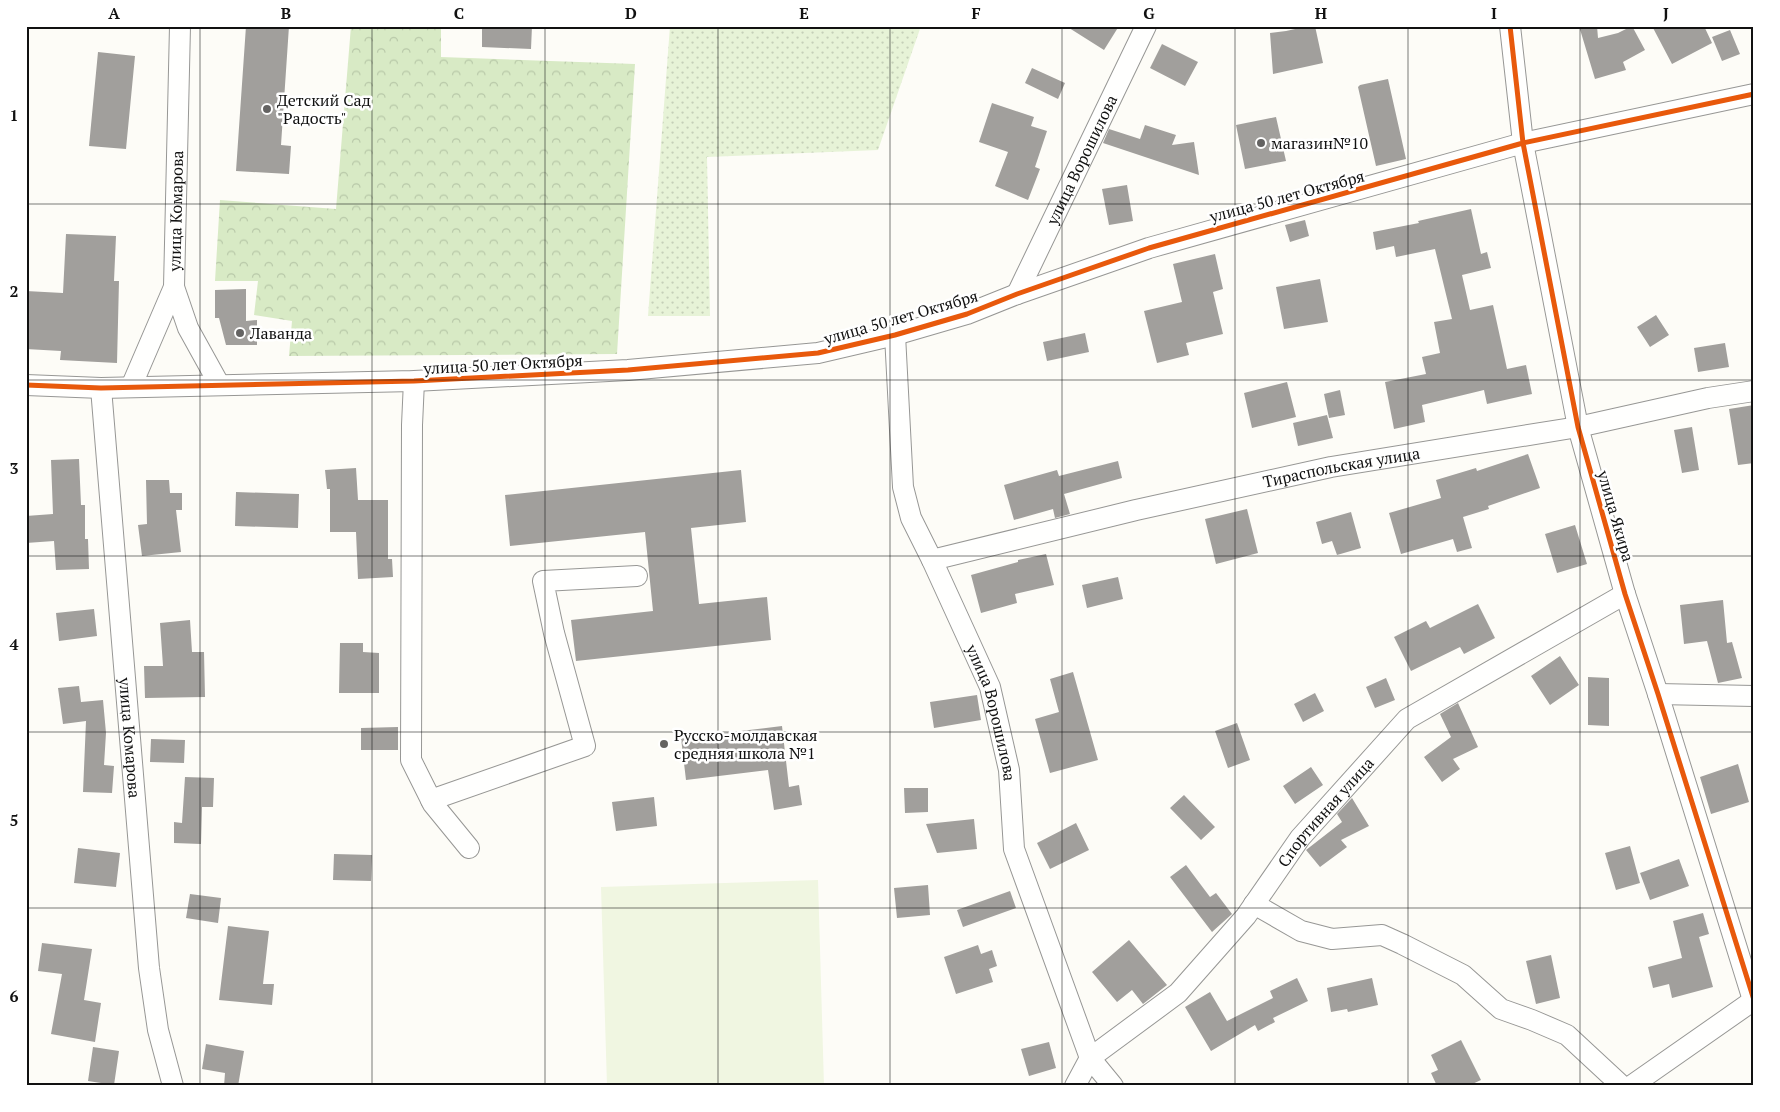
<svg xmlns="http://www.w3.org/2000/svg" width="1780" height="1112" viewBox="0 0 1780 1112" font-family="'PT Serif',serif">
  <defs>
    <pattern id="forest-crowns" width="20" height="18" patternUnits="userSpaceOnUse" patternTransform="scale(1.25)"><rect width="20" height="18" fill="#d8eac5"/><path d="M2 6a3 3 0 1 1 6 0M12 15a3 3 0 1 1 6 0" fill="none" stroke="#b8c8a8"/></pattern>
    <pattern id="park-dots" width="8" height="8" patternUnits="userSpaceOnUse" patternTransform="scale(1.25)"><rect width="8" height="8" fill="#e7f3d7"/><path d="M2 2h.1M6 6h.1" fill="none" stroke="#c5cfb8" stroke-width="1.8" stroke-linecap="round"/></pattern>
  </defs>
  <rect width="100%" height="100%" fill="#fdfcf7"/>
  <path fill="url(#forest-crowns)" d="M 351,26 L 441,26 L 441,57 L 635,64 L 617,354 L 289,356 L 292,321 L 254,315 L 258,281 L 215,281 L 220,200 L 336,209 Z"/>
  <path fill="url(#park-dots)" d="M 670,26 L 921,26 L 878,150 L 707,157 L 710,316 L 648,316 Z"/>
  <path fill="#f0f6e1" d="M 818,880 L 824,1086 L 607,1086 L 601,887 Z"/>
  <path fill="#a19f9c" d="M 246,26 L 289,26 L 281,145 L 291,146 L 289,174 L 236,171 Z
    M 482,26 L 532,26 L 531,49 L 482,47 Z
    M 1066,26 L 1119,26 L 1104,50 Z
    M 1309,26 L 1315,26 L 1323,63 L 1273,74 L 1270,33 L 1286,31 Z
    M 1579,26 L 1597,26 L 1598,38 L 1618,33 L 1632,26 L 1645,50 L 1623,62 L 1626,70 L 1595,79 Z
    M 1652,26 L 1704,26 L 1712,43 L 1672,64 Z
    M 1730,30 L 1740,54 L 1722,61 L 1712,37 Z
    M 1162,44 L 1198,62 L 1185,86 L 1150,68 Z
    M 98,52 L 135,56 L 126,149 L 89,146 Z
    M 1032,68 L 1065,83 L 1058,99 L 1025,83 Z
    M 1388,79 L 1406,159 L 1376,166 L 1358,87 L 1360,85 Z
    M 992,103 L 1034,117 L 1031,126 L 1047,131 L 1035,167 L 1040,169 L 1028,200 L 995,186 L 1008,152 L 979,142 Z
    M 1276,117 L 1286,161 L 1245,169 L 1236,125 Z
    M 1145,125 L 1176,135 L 1172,145 L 1194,142 L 1199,175 L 1103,143 L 1109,129 L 1140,139 Z
    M 1127,185 L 1133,221 L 1109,225 L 1102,189 Z
    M 1471,209 L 1481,254 L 1487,252 L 1491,268 L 1462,275 L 1470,310 L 1493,305 L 1507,369 L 1526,365 L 1532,394 L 1487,404 L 1484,390 L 1422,405 L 1425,422 L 1394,429 L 1385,382 L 1426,374 L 1422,357 L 1440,353 L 1434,322 L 1452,319 L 1435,249 L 1396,257 L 1394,246 L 1376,250 L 1373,232 L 1419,223 L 1418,221 Z
    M 1305,220 L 1309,236 L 1290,242 L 1285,225 Z
    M 66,234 L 116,236 L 114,281 L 119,281 L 117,363 L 60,360 L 61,351 L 26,349 L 26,291 L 63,293 Z
    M 1215,254 L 1223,289 L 1213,292 L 1223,334 L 1186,343 L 1189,355 L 1157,363 L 1144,311 L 1182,302 L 1173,264 Z
    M 1320,279 L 1328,322 L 1284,329 L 1276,287 Z
    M 246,289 L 246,321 L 257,320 L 257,345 L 226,345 L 219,318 L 215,318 L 215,290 Z
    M 1656,315 L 1669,335 L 1650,347 L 1637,327 Z
    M 1085,333 L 1089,352 L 1047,361 L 1043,342 Z
    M 1725,343 L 1729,367 L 1698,372 L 1694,348 Z
    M 1287,382 L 1296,417 L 1252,428 L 1244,393 Z
    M 1340,390 L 1345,415 L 1329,418 L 1324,394 Z
    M 1754,405 L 1754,463 L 1738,465 L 1729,409 Z
    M 1327,415 L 1333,438 L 1298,446 L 1293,423 Z
    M 1692,427 L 1699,470 L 1682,473 L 1674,430 Z
    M 1528,454 L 1540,488 L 1488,506 L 1489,509 L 1463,517 L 1472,548 L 1457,552 L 1453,539 L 1401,554 L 1389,513 L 1441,498 L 1436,480 L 1476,468 L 1477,471 Z
    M 79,459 L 81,505 L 85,505 L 85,539 L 88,539 L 89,569 L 56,570 L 54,541 L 26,543 L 26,516 L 53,514 L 51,460 Z
    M 1118,461 L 1122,478 L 1064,494 L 1070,514 L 1055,518 L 1053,509 L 1014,520 L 1004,485 L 1057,470 L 1059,476 Z
    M 356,468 L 358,500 L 388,500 L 388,559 L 392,559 L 393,577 L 358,579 L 356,532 L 330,532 L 330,489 L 327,489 L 325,470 Z
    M 741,470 L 746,522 L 691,528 L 699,604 L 767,597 L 771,640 L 576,661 L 571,620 L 653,611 L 645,532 L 510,546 L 505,495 Z
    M 146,480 L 169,480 L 170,493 L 182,493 L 182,510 L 176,510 L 181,552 L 142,556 L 138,525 L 147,524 Z
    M 236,492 L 299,494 L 298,528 L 235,526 Z
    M 1247,509 L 1258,553 L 1216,564 L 1205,519 Z
    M 1351,512 L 1361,548 L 1337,555 L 1332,541 L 1322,544 L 1316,522 Z
    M 1575,525 L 1587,564 L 1557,573 L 1545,534 Z
    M 1046,554 L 1054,585 L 1015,594 L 1017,603 L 981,613 L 971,575 L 1018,562 L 1018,560 Z
    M 1118,577 L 1123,599 L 1087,608 L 1082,585 Z
    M 1723,600 L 1727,643 L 1732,642 L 1742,678 L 1718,683 L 1707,641 L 1684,644 L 1680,605 Z
    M 1478,604 L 1495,638 L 1464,654 L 1460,647 L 1411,671 L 1394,637 L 1426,621 L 1430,628 Z
    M 94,609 L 97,636 L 59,641 L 56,613 Z
    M 190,620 L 192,652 L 204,652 L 205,697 L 145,698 L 144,666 L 163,666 L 160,623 Z
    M 340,643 L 363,643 L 363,652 L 379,653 L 379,693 L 339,693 Z
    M 1560,656 L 1579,685 L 1550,705 L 1531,676 Z
    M 1073,672 L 1098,760 L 1050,773 L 1035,719 L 1059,712 L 1050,679 Z
    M 1588,677 L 1609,678 L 1609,726 L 1588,725 Z
    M 1386,678 L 1395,700 L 1375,708 L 1366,687 Z
    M 79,686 L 81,702 L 103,700 L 106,733 L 104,765 L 114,766 L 112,793 L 83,792 L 86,721 L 63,724 L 58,688 Z
    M 1315,693 L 1324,711 L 1303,722 L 1294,704 Z
    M 977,695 L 981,720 L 934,728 L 930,702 Z
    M 1458,703 L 1478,747 L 1453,759 L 1460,769 L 1442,782 L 1424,757 L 1451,737 L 1440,714 Z
    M 1237,723 L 1250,760 L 1228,768 L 1215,731 Z
    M 782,726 L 789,787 L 799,785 L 802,805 L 774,810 L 768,770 L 686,780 L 681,738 Z
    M 398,727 L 398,750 L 361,750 L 361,728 Z
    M 151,739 L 185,740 L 184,763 L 150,762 Z
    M 1738,764 L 1749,802 L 1711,814 L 1700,777 Z
    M 1311,767 L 1323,785 L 1295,804 L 1283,786 Z
    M 185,777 L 214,778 L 213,807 L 202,807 L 201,844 L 174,843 L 174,822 L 182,823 Z
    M 904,788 L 928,788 L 928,812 L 905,813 Z
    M 1184,795 L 1215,827 L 1201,840 L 1170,808 Z
    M 654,797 L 657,826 L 616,831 L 612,802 Z
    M 1352,798 L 1369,826 L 1341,840 L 1347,847 L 1320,867 L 1306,850 L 1342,822 L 1337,814 Z
    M 974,819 L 977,849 L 937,853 L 926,824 Z
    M 1076,823 L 1089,850 L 1050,869 L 1037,843 Z
    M 1630,846 L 1640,883 L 1616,890 L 1605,853 Z
    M 78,848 L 120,853 L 116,887 L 74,883 Z
    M 334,854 L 372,855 L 371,881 L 333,880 Z
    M 1679,859 L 1689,886 L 1650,900 L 1640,873 Z
    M 1186,865 L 1210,897 L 1216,893 L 1232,914 L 1212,932 L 1170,877 Z
    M 928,885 L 930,915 L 897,918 L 894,888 Z
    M 1010,891 L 1016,908 L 963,927 L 957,910 Z
    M 190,894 L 221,898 L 218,923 L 186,918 Z
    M 1703,913 L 1709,934 L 1699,937 L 1713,987 L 1672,998 L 1669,984 L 1653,988 L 1648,967 L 1682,958 L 1673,921 Z
    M 228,926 L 269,931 L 263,984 L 274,984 L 272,1005 L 219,1000 Z
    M 1129,940 L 1167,985 L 1143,1004 L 1132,990 L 1117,1002 L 1092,972 Z
    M 42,943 L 92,949 L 84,1000 L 101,1003 L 95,1042 L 51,1034 L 62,974 L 38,971 Z
    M 978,945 L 981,954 L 992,950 L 997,966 L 989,969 L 993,982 L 956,994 L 944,957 Z
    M 1551,955 L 1560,998 L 1536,1004 L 1526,961 Z
    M 1297,978 L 1308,1001 L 1273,1018 L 1275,1022 L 1258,1031 L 1255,1025 L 1211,1051 L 1185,1007 L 1210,992 L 1227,1021 L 1273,998 L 1270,991 Z
    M 1372,978 L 1378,1005 L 1348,1012 L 1347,1009 L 1331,1012 L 1327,988 Z
    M 1461,1040 L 1481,1080 L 1468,1086 L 1437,1086 L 1431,1073 L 1438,1070 L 1431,1055 Z
    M 1049,1042 L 1056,1068 L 1029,1076 L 1021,1049 Z
    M 206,1044 L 244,1051 L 238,1086 L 224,1086 L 225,1073 L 202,1069 Z
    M 93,1047 L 119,1051 L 114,1085 L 88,1081 Z"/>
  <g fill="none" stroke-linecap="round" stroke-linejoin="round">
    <g stroke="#979795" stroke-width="22">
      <g id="minor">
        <path d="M 1510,26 L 1523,143 L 1578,427 L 1625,594 L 1658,694 L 1753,1000"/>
        <path d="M 174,287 L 188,328 L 219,384"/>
        <path id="s1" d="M 1017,294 L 1146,26"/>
        <path id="s2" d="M 895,335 L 903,487 L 911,518 L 932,560 L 990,687 L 1009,770 L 1014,849 L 1090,1058 L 1113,1086"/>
        <path d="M 414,381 L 412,425 L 411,760 L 433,804 L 469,848"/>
        <path d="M 26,385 L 101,388 L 414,381 L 628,370 L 818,353 L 895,335 L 967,314 L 1017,294 L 1149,248 L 1523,143 L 1754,94"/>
        <path id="s3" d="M 131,387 L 174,287 L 180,26"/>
        <path id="s4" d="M 101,388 L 149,968 L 158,1030 L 173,1086"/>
        <path id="s5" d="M 932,560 L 1136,510 L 1331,467 L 1578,427 L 1708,398 L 1754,391"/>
        <path d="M 1658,694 L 1754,696"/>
        <path d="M 431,800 L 585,746 L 554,633 L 543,581 L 637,576"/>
        <path d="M 1254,904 L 1301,931 L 1332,939 L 1382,935 L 1402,944 L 1463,975 L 1501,1009 L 1532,1020 L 1567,1035 L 1622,1086"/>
        <path id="s6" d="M 1075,1086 L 1090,1058 L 1178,993 L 1246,916 L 1300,838 L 1407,719 L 1625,594"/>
        <path d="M 1631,1086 L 1754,1000"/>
      </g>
    </g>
    <use href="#minor" stroke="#fffffe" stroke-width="20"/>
    <g stroke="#fff" stroke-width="8">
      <path id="cycleway" d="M 1510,26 L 1523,143 L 1578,427 L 1625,594 L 1658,694 L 1754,1000
        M 26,385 L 101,388 L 414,381 L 628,370 L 818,353 L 895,335 L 967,314 L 1017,294 L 1149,248 L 1523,143 L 1754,94"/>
    </g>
    <use href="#cycleway" stroke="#e8590c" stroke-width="5"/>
  </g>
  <path fill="none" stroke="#111" stroke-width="1" stroke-opacity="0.55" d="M 200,26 L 200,1086M 372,26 L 372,1086M 545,26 L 545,1086M 718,26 L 718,1086M 890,26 L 890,1086M 1062,26 L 1062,1086M 1235,26 L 1235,1086M 1408,26 L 1408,1086M 1580,26 L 1580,1086M 26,204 L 1754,204M 26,380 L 1754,380M 26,556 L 1754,556M 26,732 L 1754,732M 26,908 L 1754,908"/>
  <g fill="#646362" stroke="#fff" stroke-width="2">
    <circle cx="267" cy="109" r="5"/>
    <circle cx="1261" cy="143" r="5"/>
    <circle cx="240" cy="333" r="5"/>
    <circle cx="664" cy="744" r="5"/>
  </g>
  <g text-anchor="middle" stroke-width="5" stroke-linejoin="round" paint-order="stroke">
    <g font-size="16" fill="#111" stroke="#fff" text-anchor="start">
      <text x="277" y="106">Детский Сад<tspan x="277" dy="18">"Радость"</tspan></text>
      <text x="1271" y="149">магазин№10</text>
      <text x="250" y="339">Лаванда</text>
      <text x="674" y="741">Русско-молдавская<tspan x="674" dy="18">средняя школа №1</tspan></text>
    </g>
    <g font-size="16" fill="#111" stroke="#fff">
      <text dy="6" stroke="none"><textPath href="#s1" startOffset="149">улица Ворошилова</textPath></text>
      <text transform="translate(1287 196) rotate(-15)" y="6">улица 50 лет Октября</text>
      <text dy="6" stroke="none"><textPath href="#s3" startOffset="185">улица Комарова</textPath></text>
      <text transform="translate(901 317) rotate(-16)" y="6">улица 50 лет Октября</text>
      <text transform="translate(503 364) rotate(-3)" y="6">улица 50 лет Октября</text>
      <text dy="6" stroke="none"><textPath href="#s5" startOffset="420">Тираспольская улица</textPath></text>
      <text transform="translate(1616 516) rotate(74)" y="6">улица Якира</text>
      <text dy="6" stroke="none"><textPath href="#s2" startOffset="396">улица Ворошилова</textPath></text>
      <text dy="6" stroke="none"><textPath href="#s4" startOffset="351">улица Комарова</textPath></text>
      <text dy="6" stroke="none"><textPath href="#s6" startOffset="375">Спортивная улица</textPath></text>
    </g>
  </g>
  <rect width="1780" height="1112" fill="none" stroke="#ffffff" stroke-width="55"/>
  <rect x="28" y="28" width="1724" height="1056" fill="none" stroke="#111" stroke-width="2"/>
  <g font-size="16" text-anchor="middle" font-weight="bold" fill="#111">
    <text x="114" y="19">A</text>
    <text x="286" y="19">B</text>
    <text x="459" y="19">C</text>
    <text x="631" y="19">D</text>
    <text x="804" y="19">E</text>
    <text x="976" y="19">F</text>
    <text x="1149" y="19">G</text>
    <text x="1321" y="19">H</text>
    <text x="1494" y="19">I</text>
    <text x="1666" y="19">J</text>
    <text x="14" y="121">1</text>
    <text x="14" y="297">2</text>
    <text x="14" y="474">3</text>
    <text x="14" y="650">4</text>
    <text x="14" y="826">5</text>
    <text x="14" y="1002">6</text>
  </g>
</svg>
